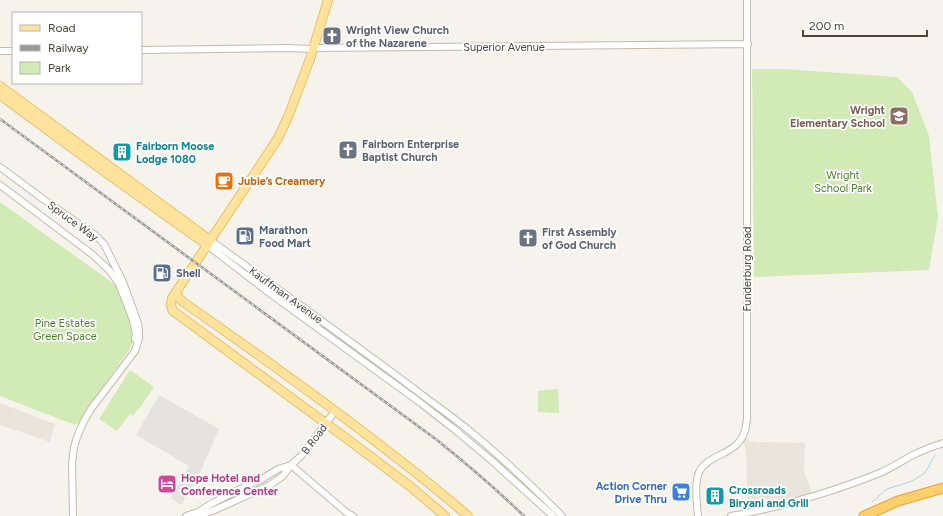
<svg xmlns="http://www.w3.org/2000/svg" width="943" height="516" viewBox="0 0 943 516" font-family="Figtree,sans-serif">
  <rect width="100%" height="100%" fill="#f6f3ec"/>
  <path fill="#eae5da" d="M 0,403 L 55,424 L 50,442 L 0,425 Z
    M 742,437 L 750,441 L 756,442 L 805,443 L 804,471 L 813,496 L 748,513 L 746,450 Z"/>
  <path fill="#d2eab5" d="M 752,69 L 783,69 L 897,77 L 912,92 L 929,136 L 938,217 L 929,270 L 754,277 Z
    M 0,202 L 117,286 L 132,326 L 133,335 L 132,343 L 129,350 L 87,410 C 83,415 81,423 75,425 L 0,396 Z
    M 130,370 L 154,387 L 139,409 L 138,409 L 133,416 L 130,414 L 117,431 L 99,419 Z
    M 558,389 L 559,413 L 538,412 L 538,391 Z"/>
  <path fill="#e5e3e0" d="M 159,395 L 219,429 L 199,475 L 181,505 L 171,498 L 189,466 L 136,435 Z"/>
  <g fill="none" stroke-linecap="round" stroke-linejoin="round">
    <path stroke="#a9d4f2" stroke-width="1" d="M 872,502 L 887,489 L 912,481 L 925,473 L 935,455"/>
    <g stroke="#c2bbae" stroke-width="8">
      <path id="minor" d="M 141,50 L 287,48 L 313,49 L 314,48 L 748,44
        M 0,51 L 13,51
        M 0,167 L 43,199 L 95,235 L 104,244 L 123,282 L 138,323 L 139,331 L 139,338 L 135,351 L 91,409 L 84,421 L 77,437 L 74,447 L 72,463 L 73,516
        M 0,185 L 93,255 L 110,271 L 119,284 L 133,320 L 136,334 L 135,339
        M 210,240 C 278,289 346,338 413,388 C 432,403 452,416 471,432 C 503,458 533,487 562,516
        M 207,245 L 268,292 L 418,401 L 454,429 L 491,460 L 553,516
        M 291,465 L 346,512 L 353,516
        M 186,516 L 198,512 L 209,505 L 242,488 L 262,479 L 278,469 L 291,465
        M 197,516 L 212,511 L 228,504 L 270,485 L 283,476 L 291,465 L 301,456 L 306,450 L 335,411
        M 698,516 C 697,502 694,485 699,472 C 707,456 729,455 739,442 C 745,435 746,427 747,419 L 747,0
        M 731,516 C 782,507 832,492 880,473 C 893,467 905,459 917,453 C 926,449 934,446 943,443"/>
    </g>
    <g stroke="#e6c16a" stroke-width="10">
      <path id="major" d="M 328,0 L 310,59 L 288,117 L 278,138 L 269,152 L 172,298 L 171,304 L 172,309 L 173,311 L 350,441 L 411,487 L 445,516
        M 0,86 L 210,240
        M 0,95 L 91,162 L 207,245
        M 177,291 L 178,297 L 183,302 C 238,340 292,379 346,419 C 387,450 429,482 468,516"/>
    </g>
    <g stroke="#e0a43c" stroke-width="11">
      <path id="highway" d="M 864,516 L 898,501 L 943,488"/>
    </g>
    <use href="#minor" stroke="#fff" stroke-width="6"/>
    <use href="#major" stroke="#ffe39c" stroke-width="8"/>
    <use href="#highway" stroke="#ffcf6e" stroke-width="9"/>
    <g stroke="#9a9a9a" stroke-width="2.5">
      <path id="rail" d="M 0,119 L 437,440 C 467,464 496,489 524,516"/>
    </g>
    <use href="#rail" stroke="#fff" stroke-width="1" stroke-dasharray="3" stroke-linecap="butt"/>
  </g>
  <defs>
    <g id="church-square" transform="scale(1)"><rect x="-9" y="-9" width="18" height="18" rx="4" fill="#6b7280" stroke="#fff"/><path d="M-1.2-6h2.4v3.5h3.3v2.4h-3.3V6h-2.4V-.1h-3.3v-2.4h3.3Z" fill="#fff"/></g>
    <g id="school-square" transform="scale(1)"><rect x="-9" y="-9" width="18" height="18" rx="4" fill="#8d6e63" stroke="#fff"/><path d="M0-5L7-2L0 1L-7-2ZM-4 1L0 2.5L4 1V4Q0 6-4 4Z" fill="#fff"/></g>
    <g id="building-square" transform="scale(1)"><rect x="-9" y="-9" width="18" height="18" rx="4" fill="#0f9aa8" stroke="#fff"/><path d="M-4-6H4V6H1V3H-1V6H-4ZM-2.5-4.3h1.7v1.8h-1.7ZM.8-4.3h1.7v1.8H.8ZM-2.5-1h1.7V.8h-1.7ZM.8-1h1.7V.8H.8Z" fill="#fff"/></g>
    <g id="cafe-square" transform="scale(1)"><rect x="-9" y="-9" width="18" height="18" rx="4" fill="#e8710a" stroke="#fff"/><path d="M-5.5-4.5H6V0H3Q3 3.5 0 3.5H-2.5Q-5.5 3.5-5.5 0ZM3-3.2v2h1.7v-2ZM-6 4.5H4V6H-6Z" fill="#fff"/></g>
    <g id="fuel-square" transform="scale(1)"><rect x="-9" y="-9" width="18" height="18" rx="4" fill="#5c6f8a" stroke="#fff"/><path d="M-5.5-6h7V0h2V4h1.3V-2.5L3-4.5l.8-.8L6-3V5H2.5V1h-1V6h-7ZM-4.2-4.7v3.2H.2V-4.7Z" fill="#fff"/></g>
    <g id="hotel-square" transform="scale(1)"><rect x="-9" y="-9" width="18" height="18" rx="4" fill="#d1479c" stroke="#fff"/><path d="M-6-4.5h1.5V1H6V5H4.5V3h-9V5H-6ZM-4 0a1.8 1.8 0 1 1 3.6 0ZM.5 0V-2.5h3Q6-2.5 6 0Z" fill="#fff"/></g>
    <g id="supermarket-square" transform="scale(1)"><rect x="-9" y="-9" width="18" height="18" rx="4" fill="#3f7fe0" stroke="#fff"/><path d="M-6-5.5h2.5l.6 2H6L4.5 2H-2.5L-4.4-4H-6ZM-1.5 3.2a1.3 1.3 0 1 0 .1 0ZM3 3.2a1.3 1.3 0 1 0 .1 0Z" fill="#fff"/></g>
  </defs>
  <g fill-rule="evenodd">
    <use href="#church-square" x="332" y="36"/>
    <use href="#school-square" x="899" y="116"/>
    <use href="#church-square" x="348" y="150"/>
    <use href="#building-square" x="122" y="152"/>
    <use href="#cafe-square" x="224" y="181"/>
    <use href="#fuel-square" x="245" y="236"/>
    <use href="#church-square" x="528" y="238"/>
    <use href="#fuel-square" x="162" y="273"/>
    <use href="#hotel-square" x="167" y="484"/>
    <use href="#supermarket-square" x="681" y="492"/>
    <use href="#building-square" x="715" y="496"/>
  </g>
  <g text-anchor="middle" stroke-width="3.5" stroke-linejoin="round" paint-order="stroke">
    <g font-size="11" font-weight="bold" fill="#5b616d" stroke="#fff" text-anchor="start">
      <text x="346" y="34">Wright View Church<tspan x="346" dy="13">of the Nazarene</tspan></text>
      <text x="362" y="148">Fairborn Enterprise<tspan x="362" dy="13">Baptist Church</tspan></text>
      <text x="542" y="236">First Assembly<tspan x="542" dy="13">of God Church</tspan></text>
    </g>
    <g font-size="11" fill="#4b4439" stroke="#fff">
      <text x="504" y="51">Superior Avenue</text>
      <text transform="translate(73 221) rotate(36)" y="4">Spruce Way</text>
      <text transform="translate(747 269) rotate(-90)" y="4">Funderburg Road</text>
      <text transform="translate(286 295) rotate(36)" y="4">Kauffman Avenue</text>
      <text transform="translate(314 439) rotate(-53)" y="4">B Road</text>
    </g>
    <g font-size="11" font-weight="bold" fill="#785e54" stroke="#fff" text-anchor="end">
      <text x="885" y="114">Wright<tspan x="885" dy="13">Elementary School</tspan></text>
    </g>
    <g font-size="11" font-weight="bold" fill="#0d838f" stroke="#fff" text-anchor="start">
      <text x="136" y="150">Fairborn Moose<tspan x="136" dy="13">Lodge 1080</tspan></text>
      <text x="729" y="494">Crossroads<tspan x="729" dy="13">Biryani and Grill</tspan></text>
    </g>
    <g font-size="11" fill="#4a7f2a" stroke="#fff">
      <text x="843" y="179">Wright<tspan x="843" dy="13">School Park</tspan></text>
      <text x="65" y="327">Pine Estates<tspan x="65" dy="13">Green Space</tspan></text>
    </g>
    <g font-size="11" font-weight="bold" fill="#c56008" stroke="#fff" text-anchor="start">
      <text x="238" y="185">Jubie’s Creamery</text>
    </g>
    <g font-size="11" font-weight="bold" fill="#4e5e75" stroke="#fff" text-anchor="start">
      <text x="259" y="234">Marathon<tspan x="259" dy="13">Food Mart</tspan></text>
      <text x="176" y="277">Shell</text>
    </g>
    <g font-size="11" font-weight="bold" fill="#b23c85" stroke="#fff" text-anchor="start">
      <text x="181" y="482">Hope Hotel and<tspan x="181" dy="13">Conference Center</tspan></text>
    </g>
    <g font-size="11" font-weight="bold" fill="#366cbe" stroke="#fff" text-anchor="end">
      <text x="667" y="490">Action Corner<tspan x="667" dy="13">Drive Thru</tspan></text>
    </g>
  </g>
  <rect x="12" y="12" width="130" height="72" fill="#ffffff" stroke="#b7b4b0"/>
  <rect x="20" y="25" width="20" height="6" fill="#ffe39c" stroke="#b7b4b0"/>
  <text x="48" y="32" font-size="12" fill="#4b4439">Road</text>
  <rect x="20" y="45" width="20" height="6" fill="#9a9a9a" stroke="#b7b4b0"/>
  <text x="48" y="52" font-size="12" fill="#4b4439">Railway</text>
  <rect x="20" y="62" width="20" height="12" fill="#d2eab5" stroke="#b7b4b0"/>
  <text x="48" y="72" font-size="12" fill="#4b4439">Park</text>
  <path d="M803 30v6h124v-6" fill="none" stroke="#4b4439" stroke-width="2"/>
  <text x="809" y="30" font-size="12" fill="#4b4439" stroke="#ffffff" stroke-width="3" paint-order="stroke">200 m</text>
</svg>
